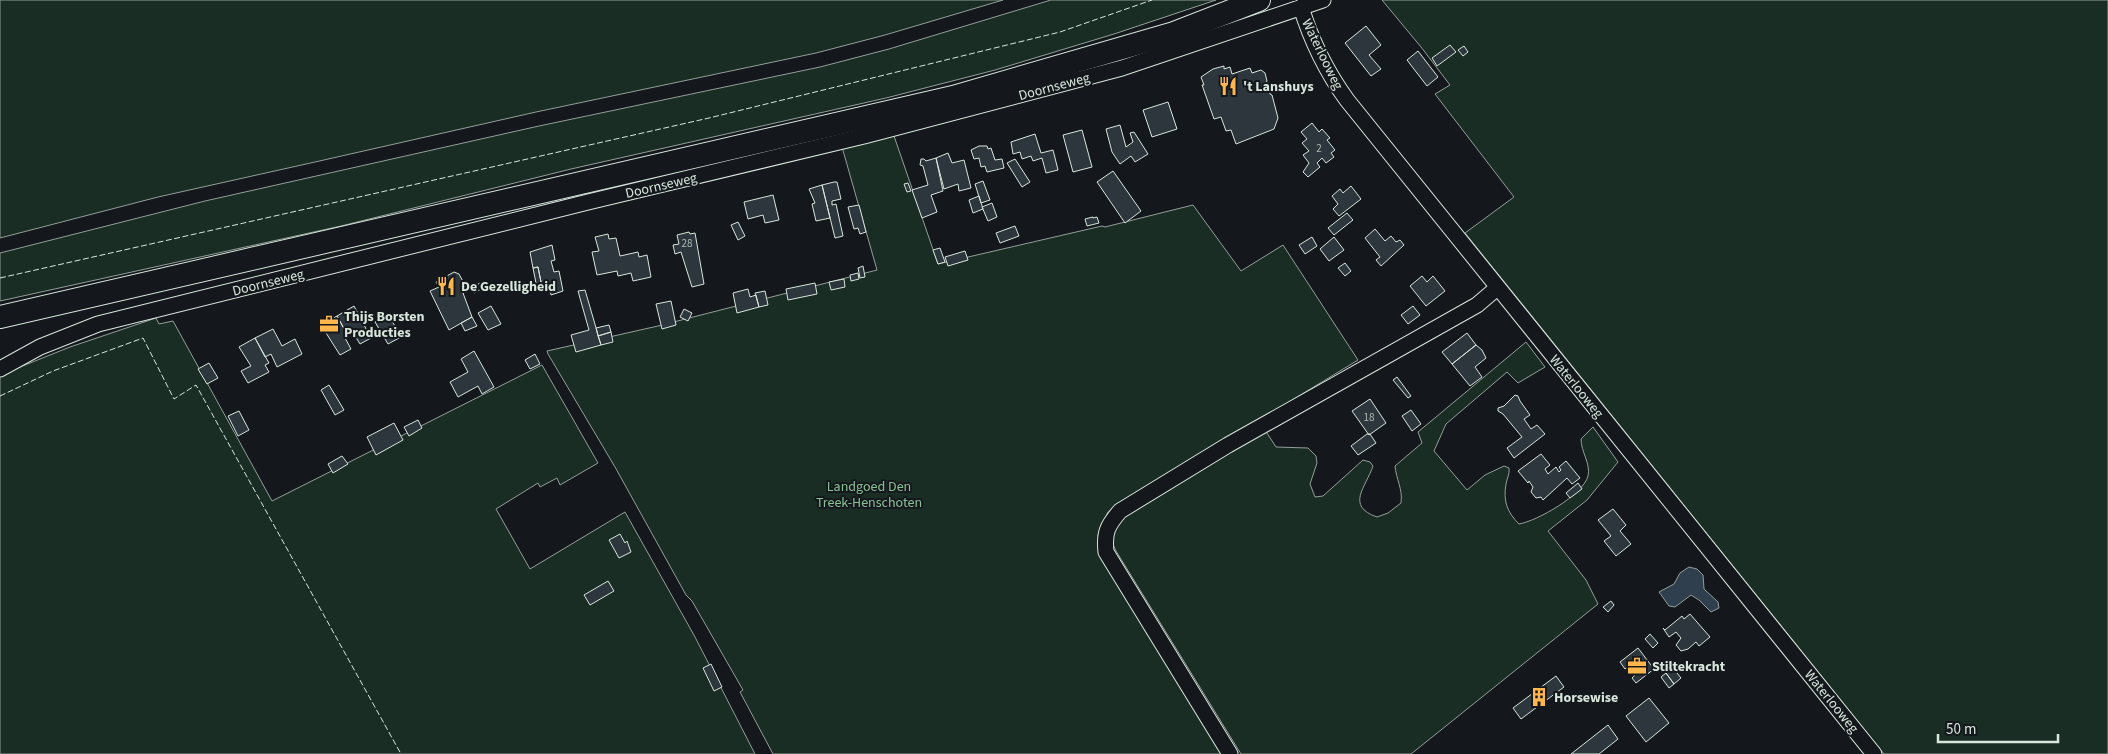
<svg xmlns="http://www.w3.org/2000/svg" width="2108" height="754" viewBox="0 0 2108 754" font-family="'Source Sans 3',sans-serif">
  <rect width="100%" height="100%" fill="#14181c"/>
  <path fill="#1a2d24" stroke="#939e99" d="M 0,0 L 1003,0 L 885,35 L 816,53 L 536,112 L 315,162 L 158,197 L 0,238 Z
    M 1051,0 L 1216,0 L 1114,34 L 995,70 L 886,98 L 571,169 L 341,226 L 0,301 L 0,253 L 205,201 L 539,126 L 820,67 L 889,49 Z
    M 1382,0 L 2108,0 L 2108,754 L 1884,754 L 1465,233 L 1514,197 L 1435,94 L 1450,85 L 1421,47 Z
    M 894,136 L 938,264 L 1102,226 L 1105,227 L 1193,205 L 1241,271 L 1283,245 L 1358,360 L 1108,512 L 1098,535 L 1100,551 L 1119,588 L 1225,754 L 773,754 L 740,692 L 743,690 L 692,601 L 686,595 L 615,467 L 548,354 L 547,351 L 658,326 L 877,270 L 842,147 Z
    M 156,318 L 159,324 L 173,321 L 272,501 L 542,365 L 598,463 L 560,485 L 557,478 L 540,487 L 538,483 L 496,509 L 530,569 L 625,512 L 695,637 L 755,754 L 0,754 L 0,375 L 70,347 Z
    M 1526,342 L 1545,367 L 1518,383 L 1507,372 L 1446,424 L 1434,451 L 1467,490 L 1485,475 L 1504,466 L 1509,468 C 1510,474 1507,478 1506,484 C 1503,501 1507,512 1519,524 C 1537,521 1583,495 1588,476 C 1591,464 1581,452 1581,439 L 1593,427 L 1618,462 L 1587,500 L 1548,531 L 1586,580 L 1598,604 L 1411,754 L 1241,754 L 1116,551 L 1111,540 L 1111,529 L 1126,515 L 1265,430 L 1276,447 L 1308,448 L 1316,456 L 1317,463 L 1310,484 L 1315,497 L 1323,496 L 1363,460 L 1370,462 L 1373,466 C 1366,487 1345,506 1377,517 L 1388,513 L 1401,503 C 1403,489 1396,479 1395,466 L 1422,443 L 1418,432 Z"/>
  <path fill="#2f3f4d" stroke="#939e99" d="M 1689,567 L 1697,569 L 1703,575 L 1704,589 L 1718,602 L 1719,608 L 1711,612 L 1699,600 L 1691,595 L 1675,607 L 1669,606 L 1659,592 L 1674,584 L 1680,573 Z"/>
  <path fill="#2c363c" stroke="#d8e6dc" d="M 1366,26 L 1381,45 L 1369,55 L 1381,69 L 1371,76 L 1345,43 Z
    M 1450,45 L 1456,52 L 1437,66 L 1432,58 Z
    M 1464,46 L 1468,52 L 1463,56 L 1458,50 Z
    M 1418,51 L 1438,77 L 1427,86 L 1407,60 Z
    M 1224,66 L 1224,69 L 1230,67 L 1232,74 L 1250,68 L 1252,73 L 1261,70 L 1265,73 L 1267,81 L 1266,83 L 1270,94 L 1272,95 L 1278,118 L 1274,129 L 1236,144 L 1231,130 L 1226,131 L 1221,117 L 1214,119 L 1202,85 L 1204,85 L 1201,77 L 1213,69 Z
    M 1168,102 L 1177,129 L 1152,137 L 1143,110 Z
    M 1312,123 L 1319,132 L 1322,129 L 1330,138 L 1327,140 L 1335,150 L 1331,153 L 1334,157 L 1326,163 L 1322,158 L 1317,163 L 1320,167 L 1308,177 L 1303,172 L 1309,163 L 1303,155 L 1309,151 L 1302,143 L 1307,139 L 1301,132 Z
    M 1120,125 L 1126,147 L 1133,142 L 1130,133 L 1134,132 L 1148,154 L 1135,162 L 1131,156 L 1120,164 L 1112,152 L 1106,129 Z
    M 1082,130 L 1092,167 L 1073,172 L 1063,135 Z
    M 1035,134 L 1041,153 L 1053,150 L 1058,170 L 1046,173 L 1042,158 L 1033,161 L 1031,156 L 1022,159 L 1020,152 L 1013,154 L 1011,142 Z
    M 979,146 L 987,146 L 988,149 L 991,148 L 995,160 L 1002,159 L 1004,168 L 987,172 L 985,166 L 981,167 L 979,158 L 974,159 L 971,150 Z
    M 948,153 L 952,163 L 964,160 L 971,188 L 959,191 L 958,184 L 944,189 L 936,158 Z
    M 936,158 L 943,191 L 931,195 L 937,212 L 922,218 L 912,190 L 928,185 L 923,166 L 920,165 L 921,159 L 924,159 L 926,161 Z
    M 1015,159 L 1030,182 L 1022,187 L 1007,163 Z
    M 1113,171 L 1141,211 L 1125,223 L 1097,182 Z
    M 983,181 L 990,200 L 981,203 L 975,184 Z
    M 834,182 L 837,182 L 841,199 L 832,201 L 832,205 L 836,204 L 843,236 L 835,238 L 822,185 Z
    M 908,183 L 911,191 L 907,192 L 904,184 Z
    M 822,185 L 830,218 L 816,221 L 812,204 L 815,203 L 809,189 Z
    M 1351,186 L 1361,199 L 1339,216 L 1333,209 L 1338,204 L 1332,196 L 1340,189 L 1343,193 Z
    M 773,195 L 779,220 L 765,223 L 763,215 L 748,219 L 744,202 Z
    M 979,196 L 983,209 L 973,213 L 969,200 Z
    M 992,203 L 997,217 L 988,221 L 982,207 Z
    M 859,205 L 866,232 L 860,234 L 858,228 L 854,229 L 848,207 Z
    M 1347,213 L 1353,220 L 1334,235 L 1328,228 Z
    M 1093,217 L 1093,218 L 1097,217 L 1099,223 L 1087,226 L 1085,219 Z
    M 738,222 L 745,236 L 738,240 L 731,225 Z
    M 1015,226 L 1019,236 L 1000,243 L 996,233 Z
    M 1375,229 L 1385,241 L 1391,236 L 1396,242 L 1400,240 L 1404,245 L 1381,266 L 1376,260 L 1380,257 L 1365,238 Z
    M 689,232 L 690,234 L 695,233 L 704,284 L 692,287 L 681,252 L 675,254 L 673,245 L 679,244 L 677,235 Z
    M 608,234 L 609,239 L 616,238 L 620,256 L 638,252 L 639,257 L 647,255 L 651,277 L 633,281 L 631,273 L 618,276 L 617,271 L 597,275 L 592,252 L 599,251 L 595,237 Z
    M 1312,237 L 1317,246 L 1305,254 L 1299,245 Z
    M 1334,237 L 1344,250 L 1329,261 L 1320,249 Z
    M 552,245 L 555,260 L 551,261 L 554,272 L 559,271 L 563,291 L 551,295 L 549,286 L 542,287 L 538,267 L 533,268 L 530,252 Z
    M 940,248 L 945,262 L 938,264 L 933,250 Z
    M 965,251 L 968,260 L 948,266 L 945,257 Z
    M 1345,263 L 1351,271 L 1345,276 L 1338,268 Z
    M 863,266 L 865,277 L 860,278 L 858,268 Z
    M 538,267 L 542,287 L 537,288 L 533,268 Z
    M 454,272 L 459,274 L 468,291 L 463,293 L 472,317 L 449,330 L 430,291 L 439,287 L 436,282 Z
    M 858,273 L 859,279 L 851,281 L 850,275 Z
    M 1422,276 L 1427,282 L 1433,276 L 1445,291 L 1426,306 L 1410,286 Z
    M 844,279 L 845,287 L 831,290 L 829,282 Z
    M 480,283 L 483,288 L 474,293 L 471,288 Z
    M 815,283 L 817,294 L 788,300 L 786,289 Z
    M 748,289 L 750,297 L 756,295 L 759,307 L 737,313 L 733,293 Z
    M 585,290 L 601,345 L 576,352 L 571,335 L 589,330 L 578,291 Z
    M 765,291 L 768,305 L 759,307 L 755,293 Z
    M 671,301 L 676,325 L 662,329 L 656,304 Z
    M 354,306 L 371,338 L 360,344 L 352,331 L 347,334 L 337,316 Z
    M 491,306 L 501,324 L 488,330 L 478,313 Z
    M 1413,306 L 1420,315 L 1408,324 L 1401,315 Z
    M 684,309 L 692,313 L 688,321 L 680,317 Z
    M 388,314 L 401,337 L 388,344 L 375,322 Z
    M 337,316 L 347,334 L 344,336 L 351,349 L 340,355 L 321,325 Z
    M 472,317 L 477,326 L 465,331 L 461,323 Z
    M 609,325 L 611,332 L 598,336 L 596,328 Z
    M 273,329 L 282,346 L 295,339 L 302,354 L 277,367 L 271,354 L 265,357 L 255,338 Z
    M 611,332 L 613,342 L 601,345 L 598,336 Z
    M 1467,333 L 1476,345 L 1452,364 L 1442,352 Z
    M 255,338 L 269,363 L 265,365 L 269,372 L 248,383 L 241,371 L 251,366 L 239,347 Z
    M 1476,345 L 1482,350 L 1486,358 L 1475,367 L 1482,377 L 1470,386 L 1452,364 Z
    M 474,351 L 494,387 L 482,394 L 478,386 L 458,397 L 450,382 L 468,372 L 461,359 Z
    M 535,354 L 540,364 L 530,369 L 525,360 Z
    M 209,363 L 218,378 L 207,384 L 198,369 Z
    M 1397,377 L 1411,396 L 1408,398 L 1393,380 Z
    M 329,385 L 344,410 L 335,415 L 321,390 Z
    M 1515,395 L 1518,396 L 1520,401 L 1530,415 L 1524,419 L 1531,429 L 1537,425 L 1545,434 L 1514,458 L 1507,448 L 1522,437 L 1503,414 L 1498,411 L 1498,408 L 1504,406 Z
    M 1370,399 L 1386,423 L 1369,435 L 1352,411 Z
    M 1411,410 L 1421,424 L 1412,431 L 1402,416 Z
    M 239,411 L 249,430 L 238,436 L 228,416 Z
    M 418,420 L 422,428 L 409,436 L 404,427 Z
    M 394,423 L 403,440 L 376,455 L 367,437 Z
    M 1367,434 L 1370,434 L 1376,443 L 1358,455 L 1351,446 Z
    M 1541,454 L 1550,465 L 1545,469 L 1548,474 L 1556,467 L 1559,472 L 1561,470 L 1559,467 L 1566,461 L 1580,478 L 1572,484 L 1567,478 L 1543,500 L 1541,497 L 1536,498 L 1531,492 L 1533,487 L 1529,481 L 1528,483 L 1518,471 Z
    M 342,456 L 348,464 L 333,473 L 328,464 Z
    M 1578,483 L 1582,489 L 1570,498 L 1566,493 Z
    M 1613,509 L 1626,525 L 1620,531 L 1631,544 L 1616,556 L 1604,541 L 1611,536 L 1598,520 Z
    M 620,534 L 625,543 L 627,541 L 631,552 L 619,558 L 609,540 Z
    M 608,581 L 614,591 L 590,605 L 584,595 Z
    M 1611,601 L 1614,605 L 1608,612 L 1603,607 Z
    M 1690,614 L 1710,637 L 1699,646 L 1696,642 L 1688,649 L 1681,651 L 1676,645 L 1681,638 L 1676,632 L 1669,637 L 1663,628 L 1665,630 L 1682,616 L 1684,619 Z
    M 1650,634 L 1658,643 L 1653,648 L 1645,639 Z
    M 1638,648 L 1654,669 L 1636,683 L 1632,678 L 1637,673 L 1631,665 L 1625,669 L 1620,662 Z
    M 711,664 L 722,687 L 714,691 L 703,668 Z
    M 1673,668 L 1681,678 L 1674,684 L 1666,673 Z
    M 1666,673 L 1674,684 L 1669,688 L 1661,677 Z
    M 1556,676 L 1564,687 L 1521,719 L 1513,708 Z
    M 1649,698 L 1669,723 L 1646,742 L 1626,716 Z
    M 1608,725 L 1618,739 L 1599,754 L 1571,754 Z"/>
  <g fill="none" stroke-linecap="round" stroke-linejoin="round">
    <g stroke="#d8e6dc" stroke-width="17">
      <path id="street" d="M 1301,7 C 1311,40 1326,71 1347,100 L 1874,754
        M 0,369 L 40,347 L 98,324 L 588,202 L 864,136 L 1122,68 L 1323,0
        M 1230,754 L 1106,552 C 1104,533 1107,526 1120,511 L 1228,445 L 1477,305 L 1497,288"/>
    </g>
    <g stroke="#d8e6dc" stroke-width="24">
      <path id="primary" d="M 0,317 L 953,97 L 1174,33 L 1259,0"/>
    </g>
    <use href="#street" stroke="#14181c" stroke-width="15"/>
    <use href="#primary" stroke="#14181c" stroke-width="22"/>
    <path stroke="#d8e6dc" stroke-width="1" stroke-dasharray="6 2.5" stroke-linecap="butt" d="M 0,278 L 709,118 L 1060,32 L 1152,0
      M 0,396 L 53,371 L 143,338 L 174,399 L 196,385 L 401,754"/>
  </g>
  <defs>
    <g id="restaurant-bare" transform="scale(1.5)"><path d="M-5-6h1v4h1v-4h1v4h1v-4h1v5L-1.5 .5V6h-2V.5L-5-1ZM5-6V6H3V1.5H1.5Q1.5-4 5-6Z" fill="#ffb74d" stroke="#14181c" stroke-width="2.5" paint-order="stroke"/></g>
    <g id="office-bare" transform="scale(1.5)"><path d="M-6-3h4V-5.5h4V-3h4V5H-6ZM-1-4.5V-3h2v-1.5ZM-6 0V1H6V0Z" fill="#ffb74d" stroke="#14181c" stroke-width="2.5" paint-order="stroke"/></g>
    <g id="building-bare" transform="scale(1.5)"><path d="M-4-6H4V6H1V3H-1V6H-4ZM-2.5-4.3h1.7v1.8h-1.7ZM.8-4.3h1.7v1.8H.8ZM-2.5-1h1.7V.8h-1.7ZM.8-1h1.7V.8H.8Z" fill="#ffb74d" stroke="#14181c" stroke-width="2.5" paint-order="stroke"/></g>
  </defs>
  <g fill-rule="evenodd">
    <use href="#restaurant-bare" x="1228" y="86"/>
    <use href="#restaurant-bare" x="446" y="286"/>
    <use href="#office-bare" x="329" y="324"/>
    <use href="#office-bare" x="1637" y="666"/>
    <use href="#building-bare" x="1539" y="697"/>
  </g>
  <g text-anchor="middle" stroke-width="4" stroke-linejoin="round" paint-order="stroke">
    <g font-size="11" fill="#adbab4">
      <text x="1319" y="152">2</text>
      <text x="687" y="247">28</text>
      <text x="1369" y="421">18</text>
    </g>
    <g font-size="14" fill="#d8e6dc" stroke="#14181c">
      <text transform="translate(1323 54) rotate(64)" y="5">Waterlooweg</text>
      <text transform="translate(1054 86) rotate(-15)" y="5">Doornseweg</text>
      <text transform="translate(661 185) rotate(-13)" y="5">Doornseweg</text>
      <text transform="translate(268 282) rotate(-14)" y="5">Doornseweg</text>
      <text transform="translate(1577 386) rotate(51)" y="5">Waterlooweg</text>
      <text transform="translate(1832 701) rotate(51)" y="5">Waterlooweg</text>
    </g>
    <g font-size="14" font-weight="bold" fill="#d8e6dc" stroke="#14181c" text-anchor="start">
      <text x="1243" y="91">'t Lanshuys</text>
      <text x="461" y="291">De Gezelligheid</text>
      <text x="344" y="321">Thijs Borsten<tspan x="344" dy="16">Producties</tspan></text>
      <text x="1652" y="671">Stiltekracht</text>
      <text x="1554" y="702">Horsewise</text>
    </g>
    <g font-size="14" fill="#8ac095" stroke="#14181c">
      <text x="869" y="491">Landgoed Den<tspan x="869" dy="16">Treek-Henschoten</tspan></text>
    </g>
  </g>
  <path d="M1938 734v8h120v-8" fill="none" stroke="#d8e6dc" stroke-width="2.5"/>
  <text x="1946" y="734" font-size="15" fill="#d8e6dc" stroke="#14181c" stroke-width="4" paint-order="stroke">50 m</text>
</svg>
